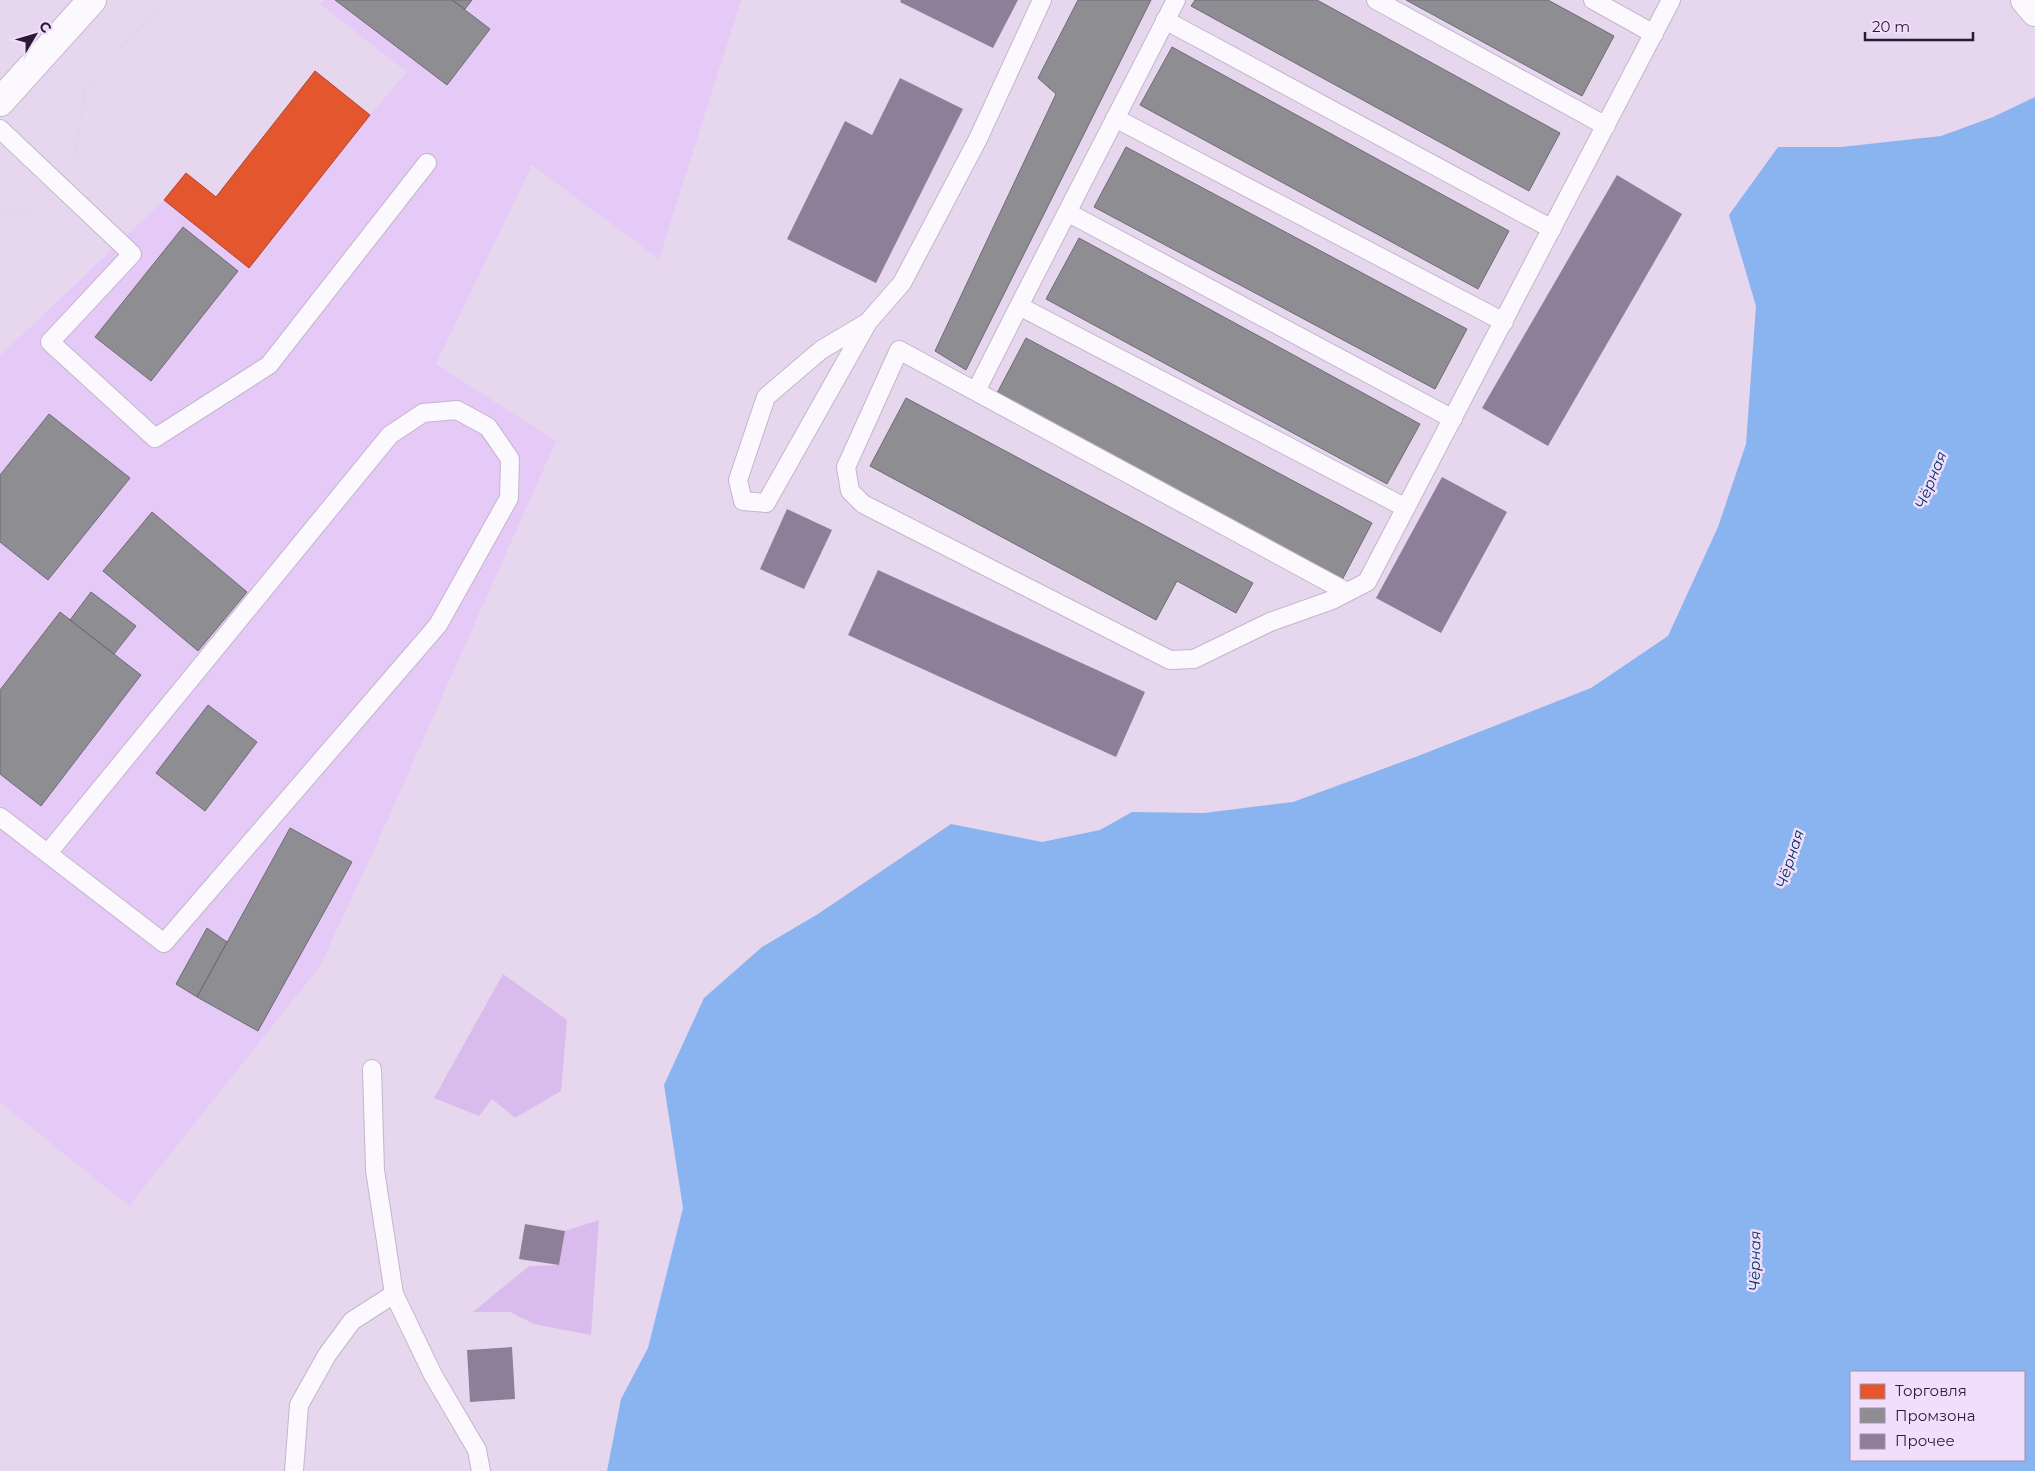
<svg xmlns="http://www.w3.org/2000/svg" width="2035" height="1471" viewBox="0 0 2035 1471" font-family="Montserrat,sans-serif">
  <rect width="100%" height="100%" fill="#e6d7ef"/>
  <path fill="#e5c9f7" d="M 323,0 L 741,0 L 659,259 L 532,165 L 436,364 L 556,441 L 374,850 L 320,966 L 129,1206 L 0,1102 L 0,356 L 164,200 L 249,267 L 370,115 L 407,72 L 320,4 Z"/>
  <path fill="#dabbed" d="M 503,974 L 567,1020 L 561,1091 L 515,1118 L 492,1099 L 479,1116 L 434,1098 Z
    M 599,1220 L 591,1335 L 534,1324 L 510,1312 L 473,1312 L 529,1266 L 559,1265 L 565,1231 Z"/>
  <path fill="#8ab4f0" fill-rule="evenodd" d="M 2035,97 L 2035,1471 L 607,1471 L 621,1399 L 648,1348 L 683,1208 L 664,1085 L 704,998 L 762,947 L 818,914 L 951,824 L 1042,842 L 1100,830 L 1132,812 L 1204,813 L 1293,802 L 1418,756 L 1591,688 L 1668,636 L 1718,527 L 1746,444 L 1756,306 L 1729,215 L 1778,147 L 1841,147 L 1941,136 L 1993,117 ZM 1851,1372 L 2024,1372 L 2024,1460 L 1851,1460 Z"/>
  <path fill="#e4572e" stroke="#ac4530" d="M 315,71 L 370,115 L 249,268 L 164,200 L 186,173 L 216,197 Z"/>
  <path fill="#8d8d92" stroke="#706a76" d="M 335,0 L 452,0 L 490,29 L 447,85 Z
    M 452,0 L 472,0 L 465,9 Z
    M 1078,0 L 1151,0 L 966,370 L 935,351 L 1056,94 L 1038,78 Z
    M 1195,0 L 1317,0 L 1560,133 L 1529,191 L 1191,6 Z
    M 1406,0 L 1548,0 L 1614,36 L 1582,96 Z
    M 1172,47 L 1509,231 L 1478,289 L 1140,105 Z
    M 1126,147 L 1467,329 L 1435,389 L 1094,207 Z
    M 183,227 L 238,271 L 151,381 L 95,337 Z
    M 1079,238 L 1420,424 L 1387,484 L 1046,299 Z
    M 1026,338 L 1372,523 L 1341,582 L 995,397 Z
    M 906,398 L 1253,583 L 1236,613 L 1177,581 L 1156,620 L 870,466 Z
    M 49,414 L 130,478 L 48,580 L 0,542 L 0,475 Z
    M 152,512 L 247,592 L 198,651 L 103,571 Z
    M 91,592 L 136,626 L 114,654 L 70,620 Z
    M 60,612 L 141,675 L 41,806 L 0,774 L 0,690 Z
    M 208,705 L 257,742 L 205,811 L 156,773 Z
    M 290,828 L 352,862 L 258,1031 L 197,997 Z
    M 207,928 L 227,942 L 197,997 L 176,984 Z"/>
  <path fill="#8f7e98" d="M 901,0 L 1018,0 L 993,48 L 900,2 Z
    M 900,78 L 963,109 L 876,283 L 787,239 L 845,121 L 872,135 Z
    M 1617,175 L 1682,214 L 1548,446 L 1482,408 Z
    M 1442,477 L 1507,512 L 1441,633 L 1376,598 Z
    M 787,509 L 832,530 L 804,589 L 760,569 Z
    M 878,570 L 1145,692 L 1116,757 L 848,635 Z
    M 525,1224 L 565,1231 L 559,1265 L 519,1259 Z
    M 512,1347 L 515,1399 L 470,1402 L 467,1350 Z"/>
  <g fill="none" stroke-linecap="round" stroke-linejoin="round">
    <g stroke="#c4b5cd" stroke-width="20">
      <path id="service" d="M 1376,0 L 1606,126
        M 1593,0 L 1654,34
        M 1165,20 L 1552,229
        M 1115,118 L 1504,322
        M 0,129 L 132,254 L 50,342 L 155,438 L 269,365 L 427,163
        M 1067,212 L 1453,419
        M 1019,306 L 1176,0
        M 868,322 L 821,350 L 766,397 L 738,480 L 743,501 L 766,503 L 868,322 L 902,283 L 978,139 L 1042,0
        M 976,391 L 1019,306 L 1406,508
        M 1347,592 L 899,350 L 846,467 L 850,491 L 863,504 L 1170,660 L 1194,659 L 1270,622 L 1332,600 L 1367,582 L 1671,0
        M 0,817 L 164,943 L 438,625 L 509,498 L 510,459 L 488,427 L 457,410 L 423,413 L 390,435 L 48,853
        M 372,1069 L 375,1170 L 394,1294 L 433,1375 L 477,1450 L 481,1471
        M 294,1471 L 299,1405 L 327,1355 L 352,1321 L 394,1294"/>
    </g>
    <g stroke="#c4b5cd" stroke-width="30">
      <path id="primary" d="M 2025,0 L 2035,12
        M 0,102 L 92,0"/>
    </g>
    <path stroke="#ded8e1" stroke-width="3" stroke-dasharray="4 4" stroke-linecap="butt" d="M 74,162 L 85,88 L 165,0
      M 0,214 L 37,209 L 40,205"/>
    <use href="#service" stroke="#fbf9fd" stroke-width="18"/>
    <use href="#primary" stroke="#fbf9fd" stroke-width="28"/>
  </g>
  <g text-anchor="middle" stroke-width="5" stroke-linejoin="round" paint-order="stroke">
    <g font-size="15" font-style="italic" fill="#013361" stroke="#f0defc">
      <text transform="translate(1931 480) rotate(-68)" y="5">Чёрная</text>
      <text transform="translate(1790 859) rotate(-72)" y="5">Чёрная</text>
      <text transform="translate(1755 1261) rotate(-89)" y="5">Чёрная</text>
    </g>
  </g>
  <rect x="1850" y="1371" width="175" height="90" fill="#f0defc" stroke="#a190ac"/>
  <rect x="1860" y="1384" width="25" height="15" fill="#e4572e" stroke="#a190ac"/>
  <text x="1895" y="1396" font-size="15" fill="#2b1a35">Торговля</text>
  <rect x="1860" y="1408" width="25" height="15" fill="#8d8d92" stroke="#a190ac"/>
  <text x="1895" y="1421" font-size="15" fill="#2b1a35">Промзона</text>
  <rect x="1860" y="1434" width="25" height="15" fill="#8f7e98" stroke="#a190ac"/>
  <text x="1895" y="1446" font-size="15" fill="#2b1a35">Прочее</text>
  <g transform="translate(35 35) rotate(52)" stroke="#f0defc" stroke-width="4" paint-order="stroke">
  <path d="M0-4L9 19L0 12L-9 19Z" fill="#2b1a35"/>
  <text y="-8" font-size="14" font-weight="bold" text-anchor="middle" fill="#2b1a35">С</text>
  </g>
  <path d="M1865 32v8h108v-8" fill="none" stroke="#2b1a35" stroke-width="2.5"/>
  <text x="1872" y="32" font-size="15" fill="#2b1a35" stroke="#f0defc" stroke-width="4" paint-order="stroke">20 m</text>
</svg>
